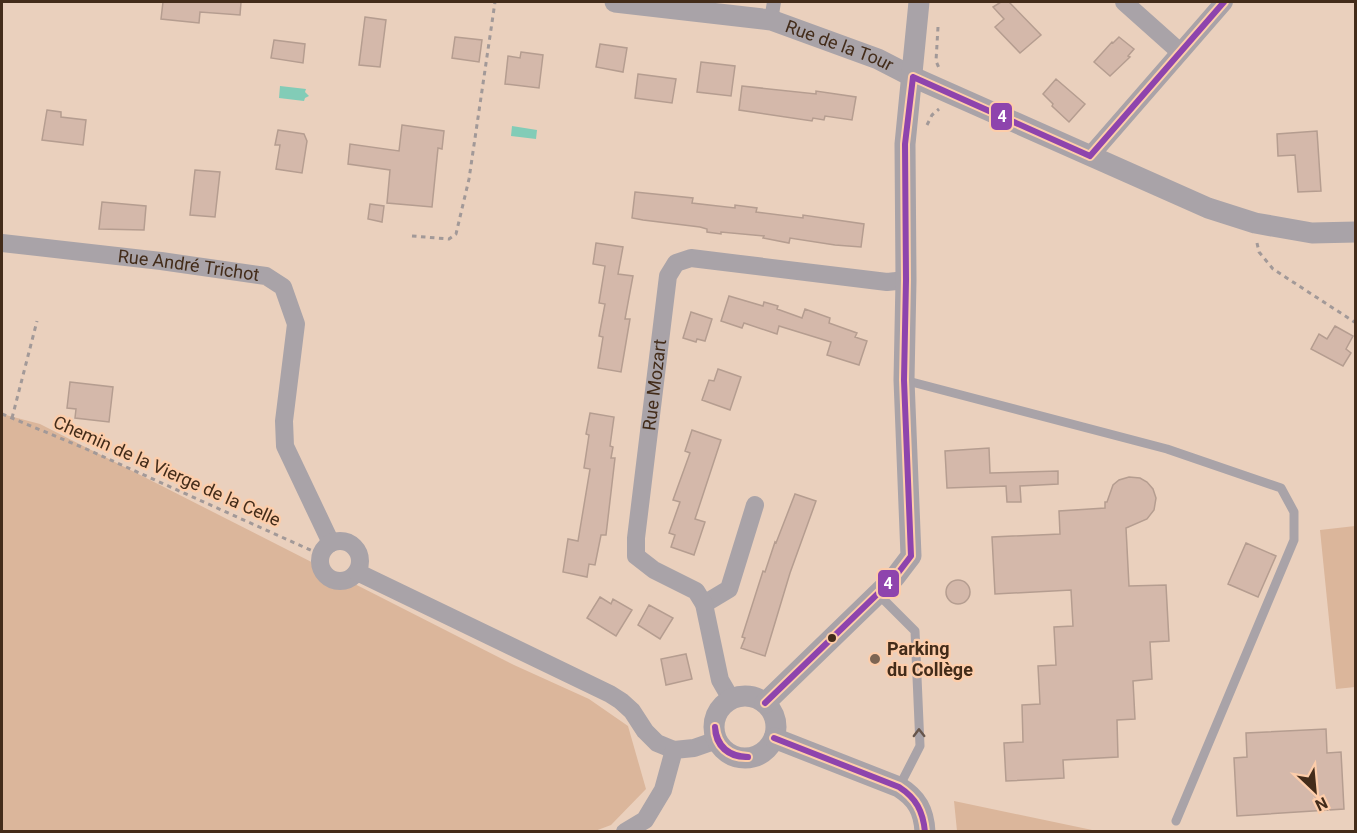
<svg xmlns="http://www.w3.org/2000/svg" width="1357" height="833" viewBox="0 0 1357 833" font-family="Roboto,sans-serif">
  <rect width="100%" height="100%" fill="#ead0bd"/>
  <path fill="#dbb69b" d="M 2,414 L 40,424 L 514,665 L 589,699 L 628,726 L 646,789 L 611,825 L 595,831 L 2,831 Z
    M 1355,526 L 1355,687 L 1336,689 L 1320,530 Z
    M 954,801 L 1097,831 L 957,831 Z"/>
  <path fill="#82ccb7" d="M 280,86 L 306,89 L 305,92 L 309,96 L 305,98 L 304,101 L 279,98 Z
    M 512,126 L 537,130 L 536,139 L 511,136 Z"/>
  <path fill="#d4b8aa" stroke="#b59d90" stroke-width="1.5" d="M 163,2 L 241,2 L 240,15 L 200,12 L 199,23 L 161,19 Z
    M 1001,2 L 1009,2 L 1041,35 L 1020,53 L 995,27 L 1004,19 L 993,7 Z
    M 365,17 L 386,20 L 380,67 L 359,65 Z
    M 455,37 L 482,40 L 479,62 L 452,58 Z
    M 1119,37 L 1134,49 L 1128,56 L 1130,57 L 1110,76 L 1094,62 L 1112,42 L 1113,43 Z
    M 274,40 L 305,44 L 303,63 L 271,58 Z
    M 600,44 L 627,48 L 623,72 L 596,67 Z
    M 521,52 L 543,55 L 539,88 L 505,84 L 508,56 L 520,58 Z
    M 701,62 L 735,66 L 731,96 L 697,92 Z
    M 638,74 L 676,79 L 672,103 L 635,98 Z
    M 1056,79 L 1085,104 L 1069,122 L 1052,106 L 1053,104 L 1043,94 Z
    M 742,86 L 816,94 L 816,91 L 856,97 L 852,120 L 825,116 L 824,120 L 813,118 L 812,121 L 739,110 Z
    M 47,110 L 61,112 L 61,117 L 86,120 L 83,145 L 42,140 Z
    M 402,125 L 444,131 L 442,149 L 438,148 L 432,207 L 387,203 L 390,170 L 348,164 L 350,144 L 399,151 Z
    M 278,130 L 304,134 L 307,141 L 302,173 L 276,169 L 280,145 L 275,145 Z
    M 1317,131 L 1321,191 L 1298,192 L 1295,155 L 1278,156 L 1277,134 Z
    M 195,170 L 220,172 L 215,217 L 190,215 Z
    M 635,192 L 693,198 L 692,203 L 735,208 L 735,205 L 757,208 L 756,212 L 803,218 L 803,215 L 864,224 L 861,247 L 835,245 L 790,238 L 789,243 L 763,238 L 764,236 L 721,232 L 721,234 L 707,232 L 707,229 L 700,227 L 643,220 L 632,218 Z
    M 102,202 L 146,206 L 144,230 L 99,229 Z
    M 370,204 L 384,206 L 382,222 L 368,219 Z
    M 596,243 L 623,247 L 618,274 L 633,276 L 625,319 L 630,319 L 621,372 L 598,368 L 603,337 L 599,336 L 605,304 L 599,303 L 605,266 L 593,264 Z
    M 729,296 L 763,306 L 764,302 L 778,306 L 777,309 L 802,318 L 805,309 L 830,318 L 829,323 L 857,333 L 855,337 L 867,341 L 859,365 L 827,355 L 831,342 L 779,326 L 777,334 L 744,323 L 742,328 L 721,321 Z
    M 691,312 L 712,319 L 705,341 L 697,339 L 696,342 L 683,338 Z
    M 1335,326 L 1353,336 L 1346,349 L 1351,353 L 1343,366 L 1311,349 L 1319,334 L 1327,339 Z
    M 718,369 L 741,377 L 730,410 L 702,400 L 709,380 L 714,381 Z
    M 70,382 L 113,387 L 109,422 L 75,418 L 76,409 L 67,408 Z
    M 590,413 L 614,417 L 610,446 L 613,447 L 611,458 L 615,458 L 606,535 L 601,535 L 595,565 L 589,564 L 587,577 L 563,572 L 568,539 L 578,541 L 590,469 L 584,468 L 589,435 L 586,434 Z
    M 692,430 L 721,440 L 695,519 L 705,522 L 694,555 L 671,547 L 675,535 L 669,533 L 680,502 L 673,500 L 690,453 L 685,451 Z
    M 989,448 L 990,473 L 1058,471 L 1058,484 L 1020,486 L 1021,502 L 1007,502 L 1006,486 L 947,488 L 945,451 Z
    M 1129,477 L 1140,478 L 1147,482 L 1153,489 L 1156,498 L 1154,510 L 1147,519 L 1126,528 L 1129,586 L 1166,585 L 1169,641 L 1150,642 L 1152,679 L 1133,681 L 1135,719 L 1117,720 L 1118,757 L 1063,760 L 1064,778 L 1006,781 L 1004,743 L 1023,742 L 1022,705 L 1040,704 L 1038,666 L 1056,665 L 1054,627 L 1073,626 L 1071,590 L 995,594 L 992,537 L 1060,534 L 1059,511 L 1105,508 L 1105,502 L 1107,502 L 1113,485 L 1119,480 Z
    M 795,494 L 816,501 L 790,573 L 765,656 L 741,648 L 745,638 L 742,637 L 763,571 L 765,572 L 775,542 L 776,543 Z
    M 1246,543 L 1276,556 L 1258,597 L 1228,584 Z
    M946 592a12 12 0 1 1 24 0a12 12 0 1 1-24 0Z
    M 600,597 L 611,604 L 613,599 L 632,610 L 616,636 L 587,618 Z
    M 649,605 L 673,618 L 660,639 L 638,625 Z
    M 686,654 L 692,679 L 666,685 L 661,659 Z
    M 1326,729 L 1327,753 L 1341,752 L 1344,809 L 1237,816 L 1234,758 L 1247,757 L 1246,733 Z"/>
  <g fill="none" stroke-linecap="round" stroke-linejoin="round">
    <path stroke="#a29998" stroke-width="3" stroke-dasharray="4.5 4.5" stroke-linecap="butt" d="M 938,27 L 936,61 L 939,68
      M 927,125 L 932,115 L 939,109
      M 412,236 L 449,239 L 456,234 L 469,179 L 495,2
      M 1257,243 L 1259,252 L 1273,269 L 1356,323
      M 2,414 L 84,448 L 317,553
      M 12,418 L 37,321"/>
    <path stroke="#a9a3a8" stroke-width="9" d="M 904,380 L 1167,449 L 1281,488 L 1294,512 L 1294,540 L 1176,821
      M 878,594 L 915,631 L 920,746 L 899,787"/>
    <path stroke="#a9a3a8" stroke-width="14" d="M 771,20 L 774,2"/>
    <g stroke="#a9a3a8" stroke-width="18">
      <path d="M 1124,2 L 1180,52"/>
      <path d="M 1090,156 L 1224,2"/>
      <path id="s1" d="M 2,243 L 161,261 L 266,276 L 283,287 L 296,324 L 284,421 L 285,446 L 331,543"/>
      <circle cx="340" cy="561" r="20"/>
      <path d="M 357,572 L 610,694 L 621,701 L 632,711 L 645,731 L 657,743 L 674,750"/>
      <path d="M 704,604 L 729,589 L 755,505"/>
      <path id="s2" d="M 731,699 L 720,680 L 704,604 L 696,591 L 654,570 L 636,556 L 636,538 L 668,276 L 676,263 L 691,258 L 887,282 L 906,280"/>
      <path d="M 625,832 L 645,820 L 663,790 L 674,750 L 694,748 L 717,740"/>
    </g>
    <g stroke="#a9a3a8" stroke-width="21">
      <path id="s3" d="M 615,2 L 771,20 L 878,59 L 913,77 L 1208,208 L 1255,223 L 1312,233 L 1356,232"/>
      <circle cx="745" cy="727" r="31"/>
      <path d="M 765,703 L 895,577 L 911,556 L 904,380 L 906,280 L 905,144 L 919,2"/>
      <path d="M 774,738 L 899,787 C 917,798 924,811 925,832"/>
    </g>
    <g stroke="#fdcdaa" stroke-width="10">
      <path id="bus-1" d="M 913,77 L 1090,156
        M 1090,156 L 1224,2
        M 765,703 L 895,577 L 911,556 L 904,380 L 906,280 L 905,144 L 913,77
        M 715,727 C 717,746 729,756 748,757
        M 715,727 C 715,746 729,758 748,757
        M 774,738 L 899,787 C 916,798 923,811 925,832"/>
    </g>
    <use href="#bus-1" stroke="#8e44ad" stroke-width="6"/>
  </g>
  <defs><path id="oneway-chevron" d="M-2-3.5L2.5 0L-2 3.5" fill="none" stroke-width="1.6" stroke-linecap="round" stroke-linejoin="round" transform="scale(1.5)"/></defs>
  <use stroke="#67564c" href="#oneway-chevron" transform="translate(919 733) rotate(-91)"/>
  <circle fill="#432c1a" stroke="#fdcdaa" stroke-width="2" cx="832" cy="638" r="5"/>
  <circle fill="#7d6553" stroke="#fdcdaa" stroke-width="2" cx="875" cy="659" r="6"/>
  <g text-anchor="middle" stroke-width="4.5" stroke-linejoin="round" paint-order="stroke">
    <g font-size="18" fill="#432c1a" stroke="#fdcdaa">
      <text dy="6" stroke="none"><textPath href="#s3" startOffset="230">Rue de la Tour</textPath></text>
      <text dy="6" stroke="none"><textPath href="#s1" startOffset="188">Rue André Trichot</textPath></text>
      <text dy="6" stroke="none"><textPath href="#s2" startOffset="357">Rue Mozart</textPath></text>
      <text transform="translate(167 471) rotate(24)" y="6">Chemin de la Vierge de la Celle</text>
    </g>
    <g font-size="18" font-weight="bold" fill="#432c1a" stroke="#fdcdaa" text-anchor="start">
      <text x="887" y="655">Parking<tspan x="887" dy="21">du Collège</tspan></text>
    </g>
  </g>
  <g stroke="#fdcdaa" stroke-width="2">
    <rect x="990" y="102" width="23" height="29" rx="6" fill="#8e44ad"/>
    <rect x="877" y="569" width="23" height="29" rx="6" fill="#8e44ad"/>
  </g>
  <g font-size="16" text-anchor="middle" font-weight="bold" fill="#fff">
    <text x="1002" y="122">4</text>
    <text x="888" y="589">4</text>
  </g>
  <rect width="1357" height="833" fill="none" stroke="#432c1a" stroke-width="6"/>
  <g transform="translate(1315 791) rotate(154)" stroke="#fdcdaa" stroke-width="4.5" paint-order="stroke">
  <path d="M0-4.5L10 22L0 15L-10 22Z" fill="#432c1a"/>
  <text y="-9" font-size="16" font-weight="bold" text-anchor="middle" fill="#432c1a">N</text>
  </g>
</svg>
